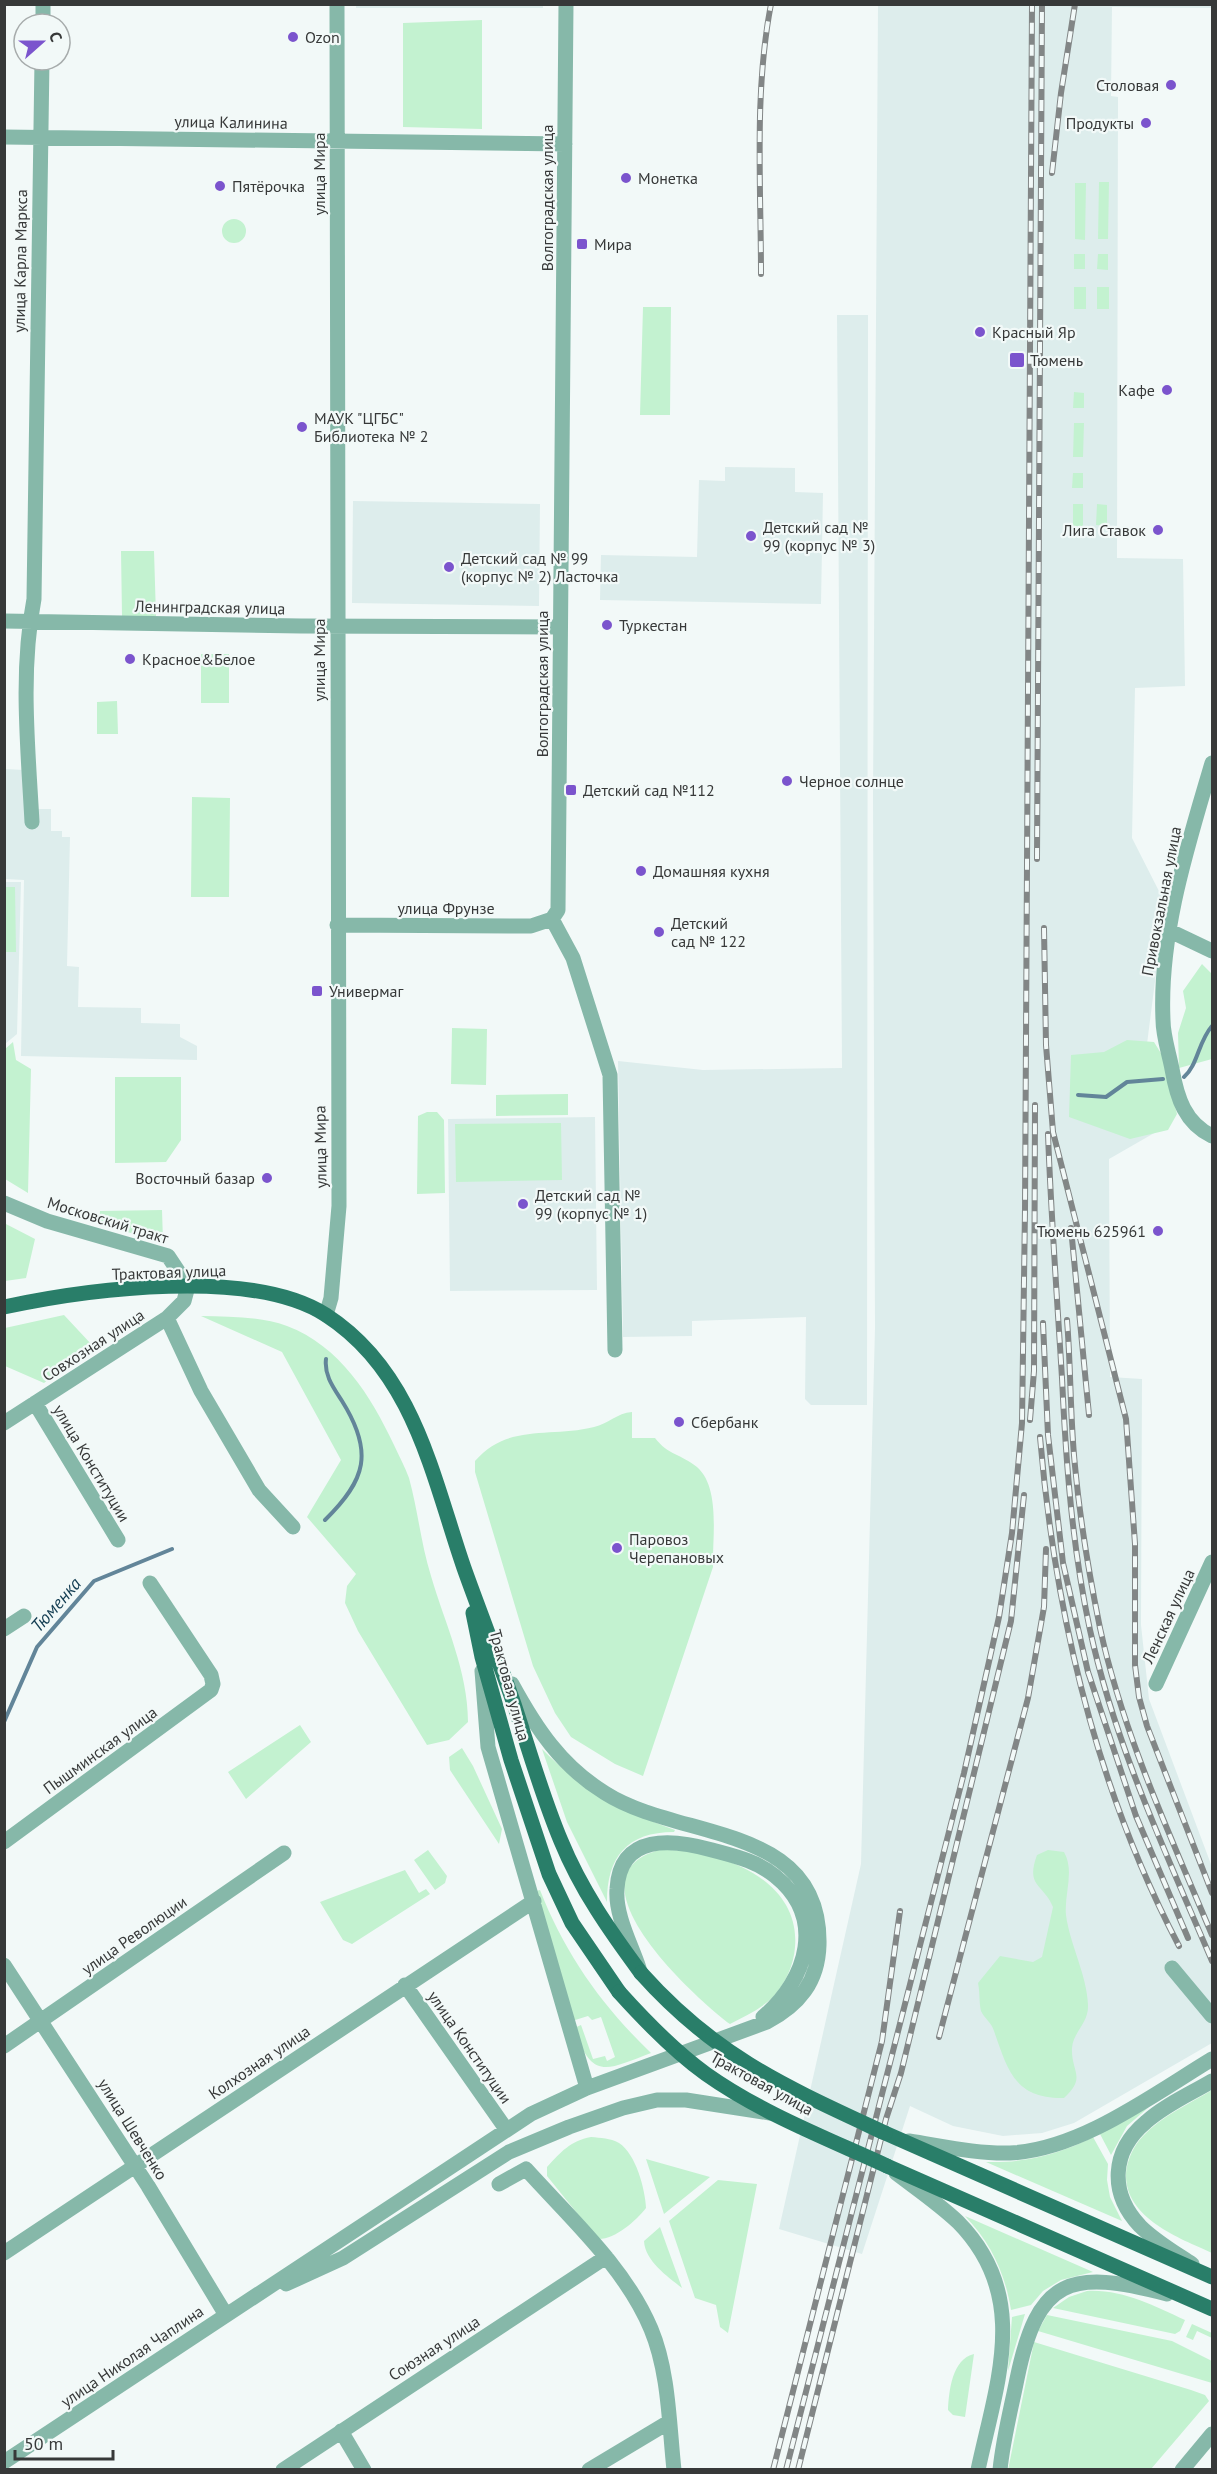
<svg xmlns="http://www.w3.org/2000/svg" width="1217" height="2474" viewBox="0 0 1217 2474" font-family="'PT Sans',sans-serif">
  <rect width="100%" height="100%" fill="#f2f9f8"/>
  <path fill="#ddedec" d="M 356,5 L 543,4 L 543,8 L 356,8 Z
    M 878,5 L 1212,5 L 1212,8 L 1112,7 L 1111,96 L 1118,97 L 1117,558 L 1183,559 L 1185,686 L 1135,688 L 1132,838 L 1165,903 L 1147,1044 L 1170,1124 L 1109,1159 L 1110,1377 L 1142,1379 L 1141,1625 L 1149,1699 L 1212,1867 L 1212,2043 L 1074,2123 L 1042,2133 L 1003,2136 L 953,2126 L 910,2106 L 862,2254 L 779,2229 L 861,1864 L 875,1328 L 873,796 Z
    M 837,315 L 868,315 L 867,1405 L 811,1405 L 805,1399 L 806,1317 L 692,1321 L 692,1336 L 623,1337 L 618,1061 L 703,1070 L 842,1068 Z
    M 725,467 L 795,468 L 795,492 L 823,493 L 821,604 L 600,600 L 601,555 L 697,557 L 699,480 L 725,481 Z
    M 353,501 L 540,504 L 539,606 L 352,603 Z
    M 5,769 L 24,770 L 24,809 L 51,809 L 51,831 L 62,831 L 62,837 L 70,837 L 67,966 L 79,967 L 78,1007 L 141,1008 L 141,1023 L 180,1024 L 180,1037 L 197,1046 L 197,1060 L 21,1056 L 24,880 L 5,879 Z
    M 5,882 L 21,882 L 17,1034 L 5,1044 Z
    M 595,1117 L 597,1290 L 450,1291 L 448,1119 Z"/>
  <path fill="#c3f2d0" d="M 482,20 L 482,129 L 403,127 L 403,23 Z
    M 1099,182 L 1109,182 L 1108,239 L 1098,239 Z
    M 1075,183 L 1086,183 L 1085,240 L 1075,239 Z
    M222 231a12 12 0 1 1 24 0a12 12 0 1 1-24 0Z
    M 1074,254 L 1085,254 L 1085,269 L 1074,269 Z
    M 1098,254 L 1108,254 L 1108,270 L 1097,269 Z
    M 1074,287 L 1086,287 L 1086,309 L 1074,309 Z
    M 1097,287 L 1109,287 L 1109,309 L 1097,309 Z
    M 643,307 L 671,307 L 670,415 L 640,415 Z
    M 1074,392 L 1084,393 L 1084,408 L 1073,408 Z
    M 1074,423 L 1084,423 L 1083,457 L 1073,457 Z
    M 1073,473 L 1083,473 L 1083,488 L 1072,488 Z
    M 1073,504 L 1083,504 L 1083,526 L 1073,526 Z
    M 1097,504 L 1107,505 L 1107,526 L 1096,525 Z
    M 121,551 L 154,551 L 156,616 L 122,616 Z
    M 201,654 L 229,654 L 229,703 L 201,703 Z
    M 117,701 L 118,734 L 97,734 L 97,702 Z
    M 192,797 L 230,798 L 229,897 L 191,897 Z
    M 4,887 L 15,887 L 16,952 L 5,952 Z
    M 1202,964 L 1212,974 L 1212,1059 L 1179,1068 L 1178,1033 L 1186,1008 L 1183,991 Z
    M 452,1028 L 487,1029 L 486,1085 L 451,1084 Z
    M 1127,1040 L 1154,1042 L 1162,1055 L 1177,1114 L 1168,1130 L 1130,1139 L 1069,1117 L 1071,1055 L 1104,1052 Z
    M 13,1042 L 16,1060 L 31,1069 L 28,1193 L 5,1179 L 5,1049 Z
    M 115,1077 L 181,1077 L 181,1140 L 166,1162 L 115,1163 Z
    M 568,1094 L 568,1115 L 496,1116 L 496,1095 Z
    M 427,1112 L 437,1112 L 444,1120 L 445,1193 L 417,1194 L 418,1116 Z
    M 561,1123 L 562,1180 L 456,1182 L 455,1124 Z
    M 162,1210 L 163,1241 L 99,1225 L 100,1211 Z
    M 4,1223 L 35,1239 L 26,1278 L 5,1281 Z
    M 64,1315 L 92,1345 L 44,1383 L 5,1366 L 5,1328 Z
    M 201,1316 C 230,1317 260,1316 287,1326 C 340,1346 371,1396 394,1445 C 399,1456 405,1467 409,1478 C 418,1511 421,1544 431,1576 C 445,1624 468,1671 468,1722 L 449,1740 L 427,1745 L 358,1631 L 345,1603 L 347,1586 L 356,1574 L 307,1517 L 341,1460 L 282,1352 Z
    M 632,1412 L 632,1438 L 655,1438 C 668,1455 681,1454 697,1467 C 721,1488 712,1539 713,1567 L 643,1776 L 615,1764 L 571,1737 L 555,1713 L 533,1666 L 475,1472 L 475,1461 C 508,1423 550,1438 594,1427 C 608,1424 617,1413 632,1412 Z
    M 300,1725 L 311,1742 L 246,1799 L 228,1772 Z
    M 462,1748 L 473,1766 L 502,1829 L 499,1844 L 450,1770 L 449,1757 Z
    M 542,1749 C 581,1789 622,1811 675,1830 L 674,1832 C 627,1832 607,1857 607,1902 L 567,1822 Z
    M 428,1850 L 447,1876 L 445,1883 L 435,1890 L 414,1860 Z
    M 659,1850 C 717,1848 801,1878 795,1947 C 794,1965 785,1984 773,1997 C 761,2009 745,2016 730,2024 C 696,1999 562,1877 659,1850 Z
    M 1048,1850 L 1064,1852 C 1075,1871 1064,1894 1066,1915 C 1070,1945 1087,1975 1088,2005 C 1089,2023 1073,2032 1072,2048 C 1071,2072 1087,2077 1064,2098 C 1015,2099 1008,2071 994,2031 C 992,2023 984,2018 981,2011 C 979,2003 980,1992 978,1983 L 1000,1956 L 1033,1962 L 1042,1957 L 1053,1907 C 1044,1884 1025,1887 1037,1855 Z
    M 405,1870 L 419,1893 L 426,1889 L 430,1894 L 352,1944 L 343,1940 L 320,1902 Z
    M 540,1890 C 565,1954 602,2006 651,2053 C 606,2070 592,2081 574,2028 L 581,2025 L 593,2059 L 605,2056 L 607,2061 L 615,2057 L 601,2017 L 592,2020 L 588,2016 L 572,2021 L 536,1891 Z
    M 1212,2090 L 1212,2253 C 1179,2238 1124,2218 1126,2173 C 1127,2160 1134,2145 1143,2136 C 1162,2116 1189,2104 1212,2090 Z
    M 1149,2107 L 1127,2126 L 1111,2155 L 1100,2134 Z
    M 591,2137 C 601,2138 610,2138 619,2143 C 636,2154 645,2189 646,2208 C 636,2221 614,2240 598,2239 L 547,2176 L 547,2167 C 561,2152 570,2141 591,2137 Z
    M 1093,2137 L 1108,2164 L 1107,2180 L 1110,2197 L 1122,2221 L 986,2162 C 1025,2163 1058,2155 1093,2137 Z
    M 646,2159 L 710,2177 L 664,2214 Z
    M 718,2180 L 757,2184 L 728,2333 L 720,2327 L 716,2305 L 695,2298 L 669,2221 Z
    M 965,2216 L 1093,2272 L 1061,2280 L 1043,2291 L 1031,2305 L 1011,2310 C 1005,2273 991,2243 965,2216 Z
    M 660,2227 L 682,2288 C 667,2276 645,2261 644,2241 Z
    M 1087,2291 C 1122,2289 1154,2306 1185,2320 L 1180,2331 L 1175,2334 L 1053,2308 L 1069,2297 Z
    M 1025,2314 L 1008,2371 L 1012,2317 Z
    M 1047,2315 L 1172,2341 L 1212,2361 L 1212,2383 L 1038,2331 Z
    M 1192,2324 L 1212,2333 L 1212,2338 L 1197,2331 L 1193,2340 L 1186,2337 Z
    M 1034,2342 L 1191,2390 L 1205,2395 L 1209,2401 L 1151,2469 L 1008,2470 Z
    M 974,2354 L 965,2417 L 953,2415 L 948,2410 C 949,2391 952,2359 974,2354 Z"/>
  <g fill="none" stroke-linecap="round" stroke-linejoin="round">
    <path stroke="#628599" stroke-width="4" d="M 1184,1077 C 1198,1065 1198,1042 1212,1026
      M 1078,1095 L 1106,1097 L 1127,1082 L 1163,1079
      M 325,1520 C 366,1480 374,1452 342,1401 C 333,1387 324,1375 326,1359
      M 4,1722 L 37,1647 L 94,1581 L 172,1549"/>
    <path stroke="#86b8a9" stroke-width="15" d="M 43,24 L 43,4
      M 4,137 L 565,144
      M 4,621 L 301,626 L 559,627
      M 1212,763 C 1188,845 1159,933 1163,1020 C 1163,1036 1169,1053 1172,1069 C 1177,1098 1185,1123 1212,1136
      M 32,822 C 28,748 20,672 34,599 L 42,60
      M 552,919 L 573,958 L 610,1075 L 615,1350
      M 337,925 L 531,926 L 552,919 L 558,910 L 566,4
      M 1170,931 L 1212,951
      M 4,1203 L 47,1221 L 168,1256 L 188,1286 L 184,1301 L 167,1318 L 4,1423
      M 326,1315 L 331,1298 L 339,1206 L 337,4
      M 167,1318 L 201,1391 L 259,1490 L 293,1527
      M 35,1403 L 118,1540
      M 4,1629 L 24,1616
      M 482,1671 L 488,1747 L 587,2088
      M 1156,1684 L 1212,1562
      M 4,1842 L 211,1690 L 213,1684 L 211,1675 L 150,1583
      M 4,1965 L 148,2186 L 226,2315
      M 639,1968 C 631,1944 615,1915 617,1889 C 620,1833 673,1839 712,1850 C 734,1856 757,1861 775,1876 C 826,1917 808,1979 763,2017
      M 1172,1968 L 1212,2016
      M 405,1985 L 506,2129
      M 4,2046 L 284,1853
      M 909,2141 C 942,2146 977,2154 1010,2153 C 1080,2150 1154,2094 1212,2059
      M 896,2173 C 917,2189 939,2204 958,2222 C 1031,2296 997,2381 978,2470
      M 499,2184 L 526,2169 C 570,2218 625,2267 651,2329 C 669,2372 669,2424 674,2470
      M 4,2253 L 534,1901
      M 1192,2264 C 1174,2252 1155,2241 1140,2226 C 1109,2193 1111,2151 1146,2122 C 1165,2105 1190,2094 1212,2081
      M 286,2284 L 343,2258 L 509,2152 L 569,2127 L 623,2108 L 657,2100 L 686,2100 L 770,2113
      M 341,2431 L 364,2470
      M 4,2462 L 531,2114 L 587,2088 L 767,2022 C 799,2005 818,1982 819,1945 C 822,1822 680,1841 605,1793 C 561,1766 536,1728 512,1684
      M 283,2470 L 606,2257
      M 589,2470 L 669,2422
      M 1000,2470 C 1003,2439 1011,2409 1017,2379 C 1038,2277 1070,2269 1167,2294
      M 1182,2470 L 1212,2434"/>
    <path stroke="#297e69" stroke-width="15" d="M 4,1307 C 88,1289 252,1267 326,1315 C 414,1372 432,1475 464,1568 C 480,1613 498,1658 514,1704 C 529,1749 542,1796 561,1841 C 581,1890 610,1931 641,1973
      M 473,1613 L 482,1657 L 511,1760 L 549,1874 L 572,1923 L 619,1992
      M 885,2133 L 1212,2277
      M 887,2166 L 1212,2309"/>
    <g stroke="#828686" stroke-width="6">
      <path id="rail" d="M 1052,173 L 1061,93 L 1075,4
        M 761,274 C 761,185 754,92 771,4
        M 1037,859 L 1042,4
        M 1044,928 L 1046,1045 L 1053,1132 L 1126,1419 L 1135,1544 L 1135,1665 L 1139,1697 L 1147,1726 L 1212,1893
        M 1048,1134 C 1051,1215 1057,1297 1062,1378 C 1066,1463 1072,1546 1090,1630 C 1115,1745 1166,1853 1212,1961
        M 1071,1228 L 1089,1415
        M 1067,1320 C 1071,1369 1070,1418 1075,1466 C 1080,1520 1089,1574 1100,1628 C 1123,1734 1170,1835 1212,1935
        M 1043,1323 L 1048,1435 L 1063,1563 L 1088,1672 L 1136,1816 L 1188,1938
        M 1030,1420 L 1034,1371 L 1035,1105
        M 1040,1437 C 1055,1614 1096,1788 1179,1946
        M 939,2037 L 1028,1698 L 1044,1607 L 1046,1549
        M 773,2470 L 882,2041 L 900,1911
        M 786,2470 L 964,1773 L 999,1617 L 1012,1533 L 1022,1423 L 1025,1209 L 1032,4
        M 798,2470 L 886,2119 L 901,2073 L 1011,1621 L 1024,1495"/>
    </g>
    <use href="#rail" stroke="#f2f9f8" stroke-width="4" stroke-dasharray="11" stroke-linecap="butt"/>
    <path stroke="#297e69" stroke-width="15" d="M 641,1973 C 716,2057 786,2087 885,2133
      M 619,1992 C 646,2022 674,2051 706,2074 C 761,2113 826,2138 887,2166"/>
  </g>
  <g fill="#7b54cd" stroke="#f2f9f8" stroke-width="2">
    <circle cx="293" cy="37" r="6"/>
    <circle cx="1171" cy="85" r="6"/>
    <circle cx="1146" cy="123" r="6"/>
    <circle cx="626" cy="178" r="6"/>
    <circle cx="220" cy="186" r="6"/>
    <rect x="576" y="238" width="12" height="12" rx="3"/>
    <circle cx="980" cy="332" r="6"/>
    <rect x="1009" y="352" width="16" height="16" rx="3"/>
    <circle cx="1167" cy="390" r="6"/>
    <circle cx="302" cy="427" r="6"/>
    <circle cx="1158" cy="530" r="6"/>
    <circle cx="751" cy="536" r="6"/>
    <circle cx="449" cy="567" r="6"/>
    <circle cx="607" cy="625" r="6"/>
    <circle cx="130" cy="659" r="6"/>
    <circle cx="787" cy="781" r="6"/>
    <rect x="565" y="784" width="12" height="12" rx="3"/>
    <circle cx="641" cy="871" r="6"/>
    <circle cx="659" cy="932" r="6"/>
    <rect x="311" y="985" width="12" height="12" rx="3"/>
    <circle cx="267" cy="1178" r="6"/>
    <circle cx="523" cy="1204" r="6"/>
    <circle cx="1158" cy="1231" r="6"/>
    <circle cx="679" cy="1422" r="6"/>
    <circle cx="617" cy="1548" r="6"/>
  </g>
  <g text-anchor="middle" stroke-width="4.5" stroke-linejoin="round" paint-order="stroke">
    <g font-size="16" fill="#373939" stroke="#f2f9f8" text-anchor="start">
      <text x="305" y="43">Ozon</text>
      <text x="1159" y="91" text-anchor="end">Столовая</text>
      <text x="1134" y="129" text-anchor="end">Продукты</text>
      <text x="638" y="184">Монетка</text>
      <text x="232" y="192">Пятёрочка</text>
      <text x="594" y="250">Мира</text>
      <text x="992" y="338">Красный Яр</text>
      <text x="1030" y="366">Тюмень</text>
      <text x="1155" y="396" text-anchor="end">Кафе</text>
      <text x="314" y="424">МАУК "ЦГБС"<tspan x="314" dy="18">Библиотека № 2</tspan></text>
      <text x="763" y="533">Детский сад №<tspan x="763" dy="18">99 (корпус № 3)</tspan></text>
      <text x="1146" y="536" text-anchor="end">Лига Ставок</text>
      <text x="461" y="564">Детский сад № 99<tspan x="461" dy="18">(корпус № 2) Ласточка</tspan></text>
      <text x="619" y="631">Туркестан</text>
      <text x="142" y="665">Красное&amp;Белое</text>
      <text x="799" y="787">Черное солнце</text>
      <text x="583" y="796">Детский сад №112</text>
      <text x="653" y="877">Домашняя кухня</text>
      <text x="671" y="929">Детский<tspan x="671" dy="18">сад № 122</tspan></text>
      <text x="329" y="997">Универмаг</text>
      <text x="255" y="1184" text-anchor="end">Восточный базар</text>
      <text x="535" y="1201">Детский сад №<tspan x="535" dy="18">99 (корпус № 1)</tspan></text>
      <text x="1146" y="1237" text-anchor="end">Тюмень 625961</text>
      <text x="691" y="1428">Сбербанк</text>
      <text x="629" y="1545">Паровоз<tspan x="629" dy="18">Черепановых</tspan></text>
    </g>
    <g font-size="16" fill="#373939" stroke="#f2f9f8">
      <text transform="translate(231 122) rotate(1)" y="6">улица Калинина</text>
      <text transform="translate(319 174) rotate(-90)" y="6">улица Мира</text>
      <text transform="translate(547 198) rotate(-90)" y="6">Волгоградская улица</text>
      <text transform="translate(20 261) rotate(-89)" y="6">улица Карла Маркса</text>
      <text transform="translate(210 607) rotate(1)" y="6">Ленинградская улица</text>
      <text transform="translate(319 660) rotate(-90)" y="6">улица Мира</text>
      <text transform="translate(542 684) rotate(-90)" y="6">Волгоградская улица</text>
      <text transform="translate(1161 901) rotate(-79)" y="6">Привокзальная улица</text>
      <text x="446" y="914">улица Фрунзе</text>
      <text transform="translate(320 1147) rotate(-91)" y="6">улица Мира</text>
      <text transform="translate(108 1220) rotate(17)" y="6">Московский тракт</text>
      <text transform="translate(169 1272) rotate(-2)" y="6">Трактовая улица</text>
      <text transform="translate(93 1345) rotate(-33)" y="6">Совхозная улица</text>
      <text transform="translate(92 1463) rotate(59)" y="6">улица Конституции</text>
      <text transform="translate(1168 1616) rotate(-65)" y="6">Ленская улица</text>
      <text transform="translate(510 1685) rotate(75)" y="6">Трактовая улица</text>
      <text transform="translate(100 1750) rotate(-36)" y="6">Пышминская улица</text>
      <text transform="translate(134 1935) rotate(-35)" y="6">улица Революции</text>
      <text transform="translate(470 2047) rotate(55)" y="6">улица Конституции</text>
      <text transform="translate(259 2062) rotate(-34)" y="6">Колхозная улица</text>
      <text transform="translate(762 2083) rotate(29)" y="6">Трактовая улица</text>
      <text transform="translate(133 2129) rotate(58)" y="6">улица Шевченко</text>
      <text transform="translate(434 2348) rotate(-33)" y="6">Союзная улица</text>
      <text transform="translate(132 2356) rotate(-34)" y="6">улица Николая Чаплина</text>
    </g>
    <g font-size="18" font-style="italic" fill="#133d52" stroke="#f2f9f8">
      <text transform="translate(56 1605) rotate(-49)" y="6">Тюменка</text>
    </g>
  </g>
  <rect width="1217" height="2474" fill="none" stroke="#373939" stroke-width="12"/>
  <g transform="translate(42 42) rotate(69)"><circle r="28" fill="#f2f9f8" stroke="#a7acac" stroke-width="1.5"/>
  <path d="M0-4.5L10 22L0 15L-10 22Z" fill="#7b54cd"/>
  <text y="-9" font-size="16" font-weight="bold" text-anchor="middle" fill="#373939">С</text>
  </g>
  <path d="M15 2450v9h98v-9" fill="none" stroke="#373939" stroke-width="3"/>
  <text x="24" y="2450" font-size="18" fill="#373939" stroke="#f2f9f8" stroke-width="4.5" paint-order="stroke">50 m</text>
</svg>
